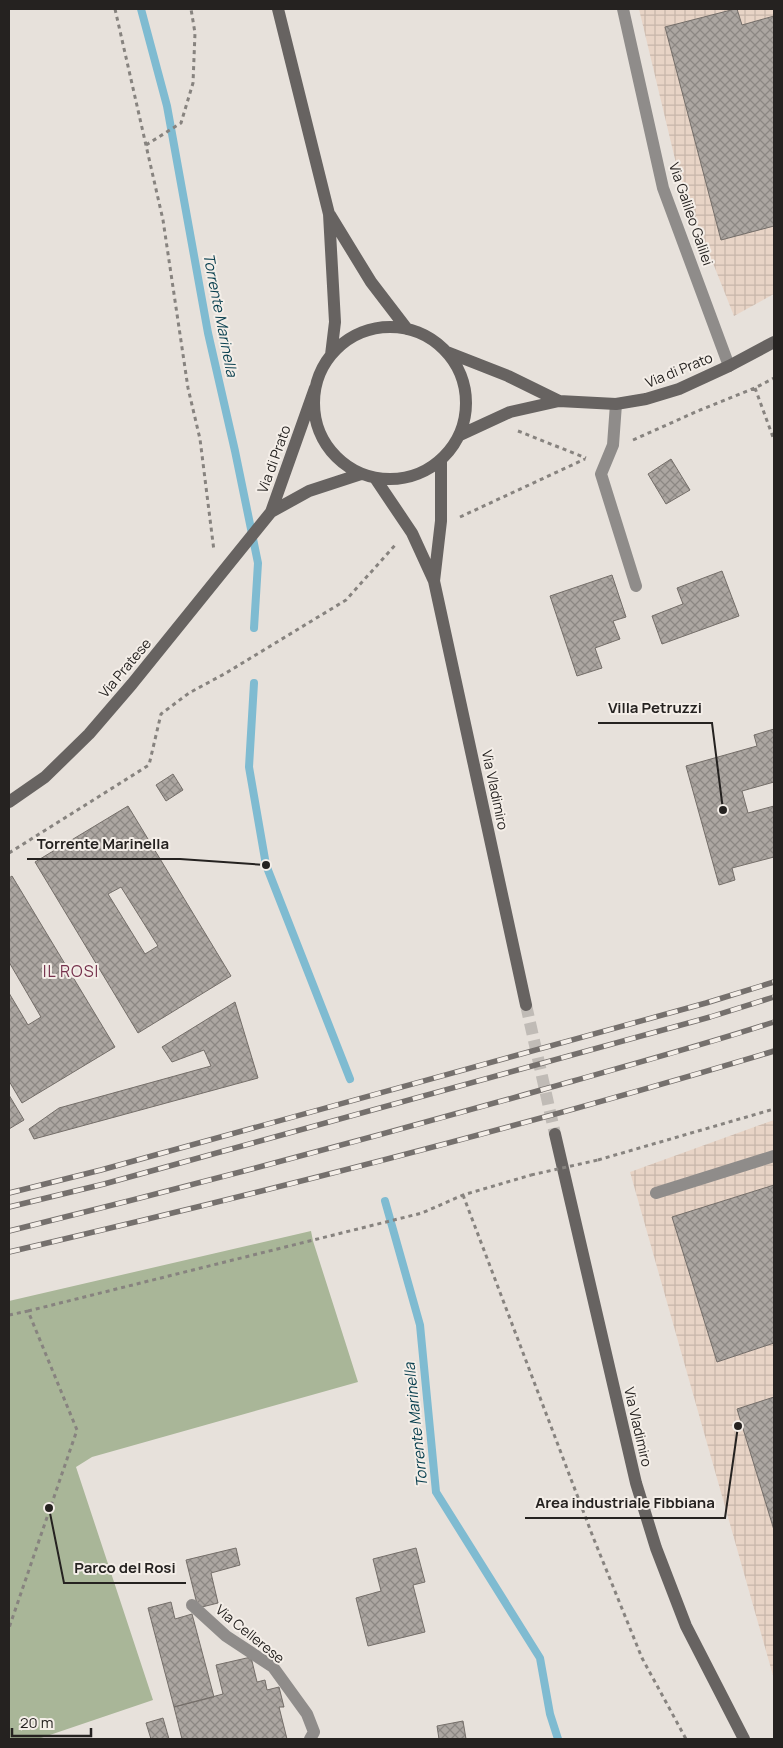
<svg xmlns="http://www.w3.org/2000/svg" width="783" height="1748" viewBox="0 0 783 1748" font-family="Manrope,sans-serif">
  <defs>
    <pattern id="industrial-grid" width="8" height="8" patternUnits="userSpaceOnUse" patternTransform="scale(1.25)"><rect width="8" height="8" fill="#e8d4c6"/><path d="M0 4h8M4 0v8" fill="none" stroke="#c7b6aa"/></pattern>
    <pattern id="building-cross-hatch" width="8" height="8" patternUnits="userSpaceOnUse" patternTransform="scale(1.25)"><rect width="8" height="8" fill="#aca6a1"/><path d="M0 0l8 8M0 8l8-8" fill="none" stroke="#8c8783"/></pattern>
  </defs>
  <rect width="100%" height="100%" fill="#e7e1db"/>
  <path fill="url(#industrial-grid)" d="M 639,9 L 774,9 L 774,294 L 734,316 L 680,180 Z
    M 774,1120 L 774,1679 L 630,1172 Z"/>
  <path fill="#a9b698" d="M 311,1231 L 313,1241 L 358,1382 L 92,1457 L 76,1467 L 153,1700 L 38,1739 L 9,1739 L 9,1301 Z"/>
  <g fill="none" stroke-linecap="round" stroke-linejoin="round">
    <path stroke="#7fbbd1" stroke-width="8" d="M 141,9 L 167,106 L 208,333 L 235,451 L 258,563 L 254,628
      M 254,683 L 249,767 L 266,865 L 350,1079
      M 385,1201 L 420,1325 L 436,1492 L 540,1658 L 550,1714 L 558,1739"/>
  </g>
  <path fill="url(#building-cross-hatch)" stroke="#746e69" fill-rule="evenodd" d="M 735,9 L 737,9 L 742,25 L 774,16 L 774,226 L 721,240 L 665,27 Z
    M 671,459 L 690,490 L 666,504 L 648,474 Z
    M 722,571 L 739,616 L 662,644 L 652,616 L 683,604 L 677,588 Z
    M 612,575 L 626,617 L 613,621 L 620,639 L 595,648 L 602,668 L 577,676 L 550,596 Z
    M 774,729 L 774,782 L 742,791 L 748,813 L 774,806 L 774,857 L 732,868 L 735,880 L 719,885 L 686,766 L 757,746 L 754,735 Z
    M 173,774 L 183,790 L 166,801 L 156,785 Z
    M 128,806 L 231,976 L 138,1033 L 35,862 ZM 121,887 L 158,946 L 145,954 L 108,894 Z
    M 12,876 L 115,1047 L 22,1103 L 9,1081 L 9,993 L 28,1025 L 41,1017 L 9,962 L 9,878 Z
    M 235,1002 L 258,1078 L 34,1139 L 29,1129 L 59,1108 L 211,1066 L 204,1050 L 172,1062 L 162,1047 Z
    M 9,1095 L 24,1120 L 9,1129 Z
    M 774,1185 L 774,1343 L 717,1362 L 672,1217 Z
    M 774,1397 L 774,1530 L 737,1409 Z
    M 236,1548 L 240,1565 L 211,1573 L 218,1603 L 198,1608 L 186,1560 Z
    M 416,1548 L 425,1582 L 413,1585 L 425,1632 L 368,1646 L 356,1598 L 381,1591 L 373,1559 Z
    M 171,1602 L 175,1619 L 192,1614 L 214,1697 L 174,1707 L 148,1608 Z
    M 251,1657 L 257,1682 L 265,1680 L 267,1690 L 279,1687 L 284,1707 L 279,1707 L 287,1739 L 182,1739 L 174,1707 L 223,1694 L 216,1665 Z
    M 163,1718 L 169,1739 L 151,1739 L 146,1723 Z
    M 463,1721 L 466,1739 L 439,1739 L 437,1726 Z"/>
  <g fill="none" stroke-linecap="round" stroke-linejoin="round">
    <path stroke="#c0bbb6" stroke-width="12" stroke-dasharray="12 6" stroke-linecap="butt" d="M 526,1005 L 555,1134"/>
    <path stroke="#87837f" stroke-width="3" stroke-dasharray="4 4" stroke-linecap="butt" d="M 115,9 L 163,220 L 188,388 L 200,439 L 214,551
      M 146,145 L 181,123 L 193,83 L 195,33 L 191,9
      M 755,388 L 774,440
      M 518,431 L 586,458
      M 633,440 L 700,410 L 755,388 L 774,378
      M 460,517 L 585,459
      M 9,853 L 149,765 L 161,714 L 189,693 L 226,673 L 346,600 L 397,543
      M 598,1160 L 774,1109
      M 463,1195 L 593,1537 L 642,1658 L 686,1739
      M 28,1311 L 422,1213 L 463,1195 L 531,1175
      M 9,1315 L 28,1311 L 77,1430 L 9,1628"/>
    <path stroke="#8f8c8a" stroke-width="12" d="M 656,1193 L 774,1156"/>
    <path stroke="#8f8c8a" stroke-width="12" d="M 623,9 L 663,188 L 729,366
      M 616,404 L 613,445 L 601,474 L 636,586
      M 192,1605 L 226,1636 L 273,1667 L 307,1714 L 314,1732 L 310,1739"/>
    <path stroke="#676361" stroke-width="12" d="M 278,9 L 329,214 L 335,322 L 331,355
      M 330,215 L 371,282 L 407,329
      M314 403a76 76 0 1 1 152 0a76 76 0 1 1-152 0Z
      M 447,352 L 508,376 L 559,401
      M 460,435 L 510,412 L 559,401 L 616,404 L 646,399 L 679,389 L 729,366 L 774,342
      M 375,478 L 412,533 L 434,581 L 526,1005
      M 271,512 L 309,491 L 361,474
      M 434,581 L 441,521 L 441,460
      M 9,802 L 45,777 L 89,734 L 132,684 L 271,512 L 315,388
      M 555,1134 L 636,1483 L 656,1548 L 686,1626 L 744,1739"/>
    <g stroke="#75706d" stroke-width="5.5">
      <path id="rail" d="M 9,1193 L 101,1170 L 706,1003 L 774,982
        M 9,1207 L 104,1184 L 710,1017 L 774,997
        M 9,1231 C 187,1187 364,1140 541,1090 C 619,1068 697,1047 774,1022
        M 9,1252 C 266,1192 522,1127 774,1051"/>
    </g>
    <use href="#rail" stroke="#f4eee8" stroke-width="4" stroke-dasharray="11" stroke-linecap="butt"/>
    <path stroke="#87837f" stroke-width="3" stroke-dasharray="4 4" stroke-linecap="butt" d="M 531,1175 L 598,1160"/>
  </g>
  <g text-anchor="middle" stroke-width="4" stroke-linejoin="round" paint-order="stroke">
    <g font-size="14" fill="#252220" stroke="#f4eee8">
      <text transform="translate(691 214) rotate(71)" y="5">Via Galileo Galilei</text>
      <text transform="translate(679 370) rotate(-22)" y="5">Via di Prato</text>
      <text transform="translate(274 459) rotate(-70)" y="5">Via di Prato</text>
      <text transform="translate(125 668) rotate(-50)" y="5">Via Pratese</text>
      <text transform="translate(495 790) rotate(78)" y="5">Via Vladimiro</text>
      <text transform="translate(638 1427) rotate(77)" y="5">Via Vladimiro</text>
      <text transform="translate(250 1634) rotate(39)" y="5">Via Cellerese</text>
    </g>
    <g font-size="15" font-style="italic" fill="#043c4c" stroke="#f4eee8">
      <text transform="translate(220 315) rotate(79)" y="5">Torrente Marinella</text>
      <text transform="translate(416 1425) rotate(-96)" y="5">Torrente Marinella</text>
    </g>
    <g font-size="16" letter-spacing="1" fill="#75314c" stroke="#f4eee8">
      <text x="71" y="977">IL ROSI</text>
    </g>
  </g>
  <path fill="none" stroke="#252220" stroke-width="2" d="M723 810L712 723H598M266 865L180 859H27M738 1426L725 1518H525M49 1508L64 1583H186"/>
  <g fill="#252220" stroke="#f4eee8" stroke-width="2">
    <circle cx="723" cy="810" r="5"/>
    <circle cx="266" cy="865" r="5"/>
    <circle cx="738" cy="1426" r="5"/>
    <circle cx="49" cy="1508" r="5"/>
  </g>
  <g font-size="15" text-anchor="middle" font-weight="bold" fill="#252220" stroke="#f4eee8" stroke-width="4" stroke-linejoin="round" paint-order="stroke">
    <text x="655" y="713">Villa Petruzzi</text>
    <text x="103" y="849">Torrente Marinella</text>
    <text x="625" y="1508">Area industriale Fibbiana</text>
    <text x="125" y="1573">Parco del Rosi</text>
  </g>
  <rect width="783" height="1748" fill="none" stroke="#252220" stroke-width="20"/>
  <path d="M12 1728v8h79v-8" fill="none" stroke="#252220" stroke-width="2.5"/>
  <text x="20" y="1728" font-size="15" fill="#252220" stroke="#f4eee8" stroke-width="4" paint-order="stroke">20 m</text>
</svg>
